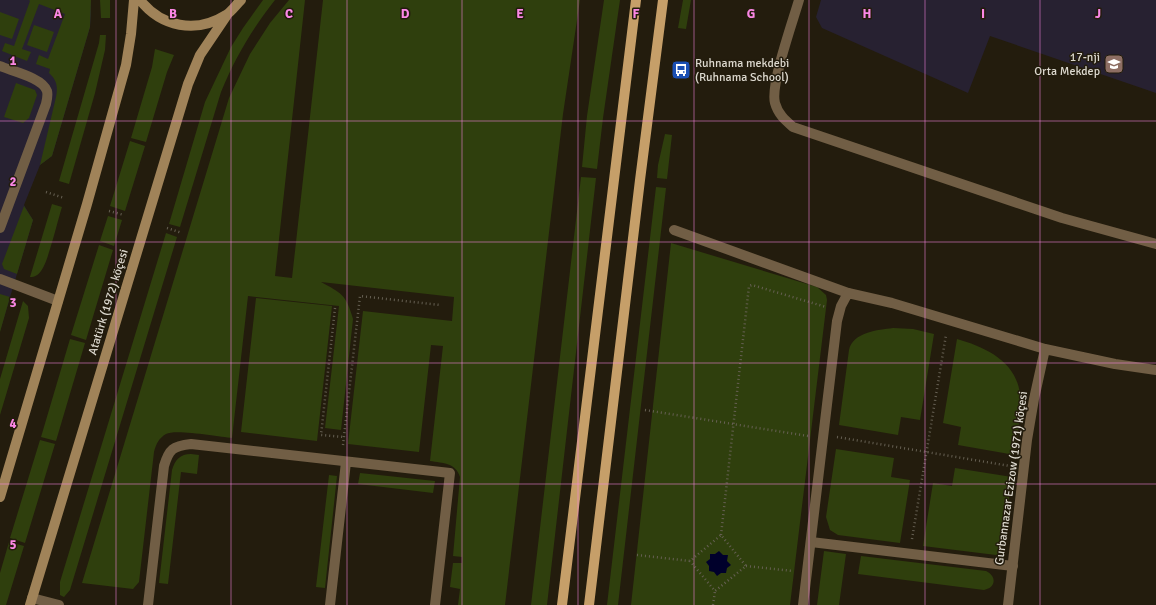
<svg xmlns="http://www.w3.org/2000/svg" width="1156" height="605" viewBox="0 0 1156 605" font-family="Signika,sans-serif">
  <rect width="100%" height="100%" fill="#231c0d"/>
  <path fill="#272131" d="M 0,0 L 91,0 L 91,15 L 90,27 L 52,156 L 40,165 L 24,205 L 33,220 L 0,331 Z
    M 821,0 L 1156,0 L 1156,93 L 990,36 L 968,93 L 822,28 L 816,17 Z"/>
  <path fill="#2f3f0d" d="M 29,0 L 91,0 L 90,27 L 52,156 L 40,165 L 56,97 C 58,87 57,80 49,73 L 50,69 L 36,64 L 39,55 L 48,59 L 65,14 L 39,4 L 22,49 L 31,52 L 27,61 L 2,51 L 5,43 L 14,46 L 30,1 Z
    M 100,0 L 110,0 L 110,18 L 101,18 Z
    M 263,0 L 275,0 C 252,29 235,58 221,92 L 180,227 L 169,224 L 205,102 L 231,47 L 243,28 Z
    M 289,0 L 305,0 L 275,276 L 292,278 L 323,0 L 580,0 L 563,114 L 505,605 L 458,605 L 460,589 L 450,587 L 453,563 L 462,563 L 462,557 L 453,556 L 460,477 C 456,463 443,463 430,461 L 443,346 L 431,345 L 419,452 L 348,444 L 363,311 L 452,321 L 454,297 L 321,282 C 341,293 346,294 353,319 L 341,430 L 325,428 L 339,306 L 248,296 L 232,438 C 219,437 176,429 166,434 C 159,438 156,444 154,452 L 139,582 L 133,589 L 82,583 L 229,98 L 250,54 L 270,23 Z
    M 604,0 L 620,0 L 603,118 L 597,169 L 582,167 L 587,116 Z
    M 683,0 L 691,0 L 686,29 L 678,28 Z
    M 0,12 L 19,19 L 12,39 L 0,35 Z
    M 34,25 L 54,32 L 47,52 L 27,45 Z
    M 100,35 L 106,35 L 105,50 L 95,93 L 69,184 L 59,181 L 99,43 Z
    M 155,49 L 174,55 L 167,72 L 146,142 L 131,138 L 152,67 Z
    M 16,83 L 35,90 L 37,95 L 29,118 L 23,123 L 4,117 Z
    M 665,134 L 672,135 L 667,179 L 657,178 L 658,165 Z
    M 130,141 L 145,146 L 125,211 L 110,206 Z
    M 581,177 L 596,178 L 547,605 L 531,605 Z
    M 656,187 L 666,188 L 618,605 L 607,605 Z
    M 52,204 L 62,207 C 58,219 48,263 41,271 C 38,275 35,277 30,277 Z
    M 24,206 L 33,220 L 17,274 L 4,269 L 2,264 Z
    M 108,216 L 122,220 L 114,246 L 100,241 Z
    M 166,233 L 177,237 L 70,590 L 64,597 L 60,595 L 60,582 Z
    M 671,243 L 817,287 L 826,295 L 827,300 L 790,605 L 631,605 Z
    M 99,245 L 113,250 L 86,340 L 71,335 Z
    M 0,294 L 10,297 L 0,332 Z
    M 256,298 L 332,306 L 317,441 L 241,432 Z
    M 23,301 L 28,306 L 29,318 L 0,415 L 0,379 Z
    M 893,328 L 913,329 L 934,334 L 920,420 L 901,417 L 898,435 L 839,425 L 849,350 C 853,332 878,330 893,328 Z
    M 70,339 L 85,343 L 56,441 L 41,437 Z
    M 957,339 C 985,347 1016,361 1020,394 C 1022,411 1017,437 1015,455 L 958,445 L 961,427 L 943,423 Z
    M 40,440 L 55,444 L 25,543 L 10,538 Z
    M 836,449 L 894,458 L 891,477 L 910,480 L 900,543 L 838,535 L 830,530 L 826,517 Z
    M 191,454 L 199,455 L 197,474 L 181,472 L 168,584 L 159,583 L 172,470 C 175,460 180,454 191,454 Z
    M 955,468 L 1012,477 L 1002,548 L 998,554 L 996,555 L 923,546 L 933,483 L 952,486 Z
    M 360,473 L 435,481 L 433,493 L 358,484 Z
    M 329,475 L 337,476 L 325,588 L 316,587 Z
    M 9,542 L 24,546 L 6,605 L 0,605 L 0,573 Z
    M 824,551 L 846,554 L 839,605 L 817,605 Z
    M 861,556 L 986,571 C 997,576 996,588 984,590 L 858,574 Z"/>
  <path fill="#00002b" d="M 719,551 L 723,555 L 728,555 L 727,561 L 731,565 L 727,568 L 726,573 L 721,573 L 717,576 L 714,572 L 709,571 L 709,566 L 706,562 L 710,559 L 710,554 L 715,554 Z"/>
  <g fill="none" stroke-linecap="round" stroke-linejoin="round">
    <path stroke="#666053" stroke-width="2.5" stroke-dasharray="1 3" stroke-linecap="butt" d="M 46,192 L 64,198
      M 109,211 L 124,215
      M 167,228 L 182,233
      M 335,308 L 321,435 L 344,437
      M 645,410 L 808,436
      M 837,437 L 1010,466
      M 343,445 L 360,296 L 440,305
      M 721,535 L 749,286 L 752,285 L 826,307
      M 912,539 L 946,335
      M 637,555 L 690,561 L 721,535 L 746,566 L 715,591 L 690,561
      M 746,566 L 793,571
      M 713,605 L 715,591"/>
    <path stroke="#715e45" stroke-width="10" d="M 799,0 C 793,21 770,85 775,103 C 778,114 785,120 793,127 L 1062,218 L 1156,244
      M 0,66 C 12,71 43,78 47,91 C 48,95 47,100 46,104 L 0,228
      M 674,230 L 848,293
      M 0,279 L 58,301
      M 811,542 L 1013,566
      M 32,598 L 59,605
      M 148,605 L 164,466 C 169,449 173,446 191,444 L 450,473 L 435,605
      M 330,605 L 346,462"/>
    <path stroke="#715e45" stroke-width="10" d="M 803,605 L 837,321 L 841,306 L 848,293 L 892,303 L 1045,349
      M 1008,605 L 1027,440 L 1034,399 L 1045,349 L 1115,364 L 1156,370"/>
    <path stroke="#a08359" stroke-width="10" d="M 140,0 C 161,27 196,34 226,15 C 231,12 236,5 241,0
      M 0,497 L 87,204 L 126,65 L 131,34 L 134,0
      M 30,605 L 188,84 L 200,55 L 227,15"/>
    <path stroke="#c69f69" stroke-width="10" d="M 562,605 L 636,0
      M 589,605 L 640,180 L 663,0"/>
  </g>
  <path fill="none" stroke="#fb87e5" stroke-width="1" stroke-opacity="0.55" d="M 116,0 L 116,605M 231,0 L 231,605M 347,0 L 347,605M 462,0 L 462,605M 578,0 L 578,605M 694,0 L 694,605M 809,0 L 809,605M 925,0 L 925,605M 1040,0 L 1040,605M 0,121 L 1156,121M 0,242 L 1156,242M 0,363 L 1156,363M 0,484 L 1156,484"/>
  <defs>
    <g id="school-square" transform="scale(1)"><rect x="-9" y="-9" width="18" height="18" rx="4" fill="#8d6e63" stroke="#231c0d"/><path d="M0-5L7-2L0 1L-7-2ZM-4 1L0 2.5L4 1V4Q0 6-4 4Z" fill="#fff"/></g>
    <g id="bus-square" transform="scale(1)"><rect x="-9" y="-9" width="18" height="18" rx="4" fill="#1a4fb4" stroke="#231c0d"/><path d="M-5-6H5V4H4V6H2V4H-2V6H-4V4H-5ZM-3.5-4V0h7V-4ZM-3.5 1.2v1.5H-2V1.2ZM2 1.2v1.5H3.5V1.2Z" fill="#fff"/></g>
  </defs>
  <g fill-rule="evenodd">
    <use href="#school-square" x="1114" y="64"/>
    <use href="#bus-square" x="681" y="70"/>
  </g>
  <g text-anchor="middle" stroke-width="3" stroke-linejoin="round" paint-order="stroke">
    <g font-size="12" fill="#ddd9cf" stroke="#231c0d" text-anchor="end">
      <text x="1100" y="61">17-nji<tspan x="1100" dy="14">Orta Mekdep</tspan></text>
      <text x="695" y="67" text-anchor="start">Ruhnama mekdebi<tspan x="695" dy="14">(Ruhnama School)</tspan></text>
    </g>
    <g font-size="12" fill="#ddd9cf" stroke="#231c0d">
      <text transform="translate(108 302) rotate(-73)" y="4">Atatürk (1972) köçesi</text>
      <text transform="translate(1011 478) rotate(-82)" y="4">Gurbannazar Ezizow (1971) köçesi</text>
    </g>
  </g>
  <g font-size="13" text-anchor="middle" font-weight="bold" fill="#fb87e5" stroke="#231c0d" stroke-width="3" stroke-linejoin="round" paint-order="stroke">
    <text x="58" y="18">A</text>
    <text x="173" y="18">B</text>
    <text x="289" y="18">C</text>
    <text x="405" y="18">D</text>
    <text x="520" y="18">E</text>
    <text x="636" y="18">F</text>
    <text x="751" y="18">G</text>
    <text x="867" y="18">H</text>
    <text x="983" y="18">I</text>
    <text x="1098" y="18">J</text>
    <text x="13" y="65">1</text>
    <text x="13" y="186">2</text>
    <text x="13" y="307">3</text>
    <text x="13" y="428">4</text>
    <text x="13" y="549">5</text>
  </g>
</svg>
